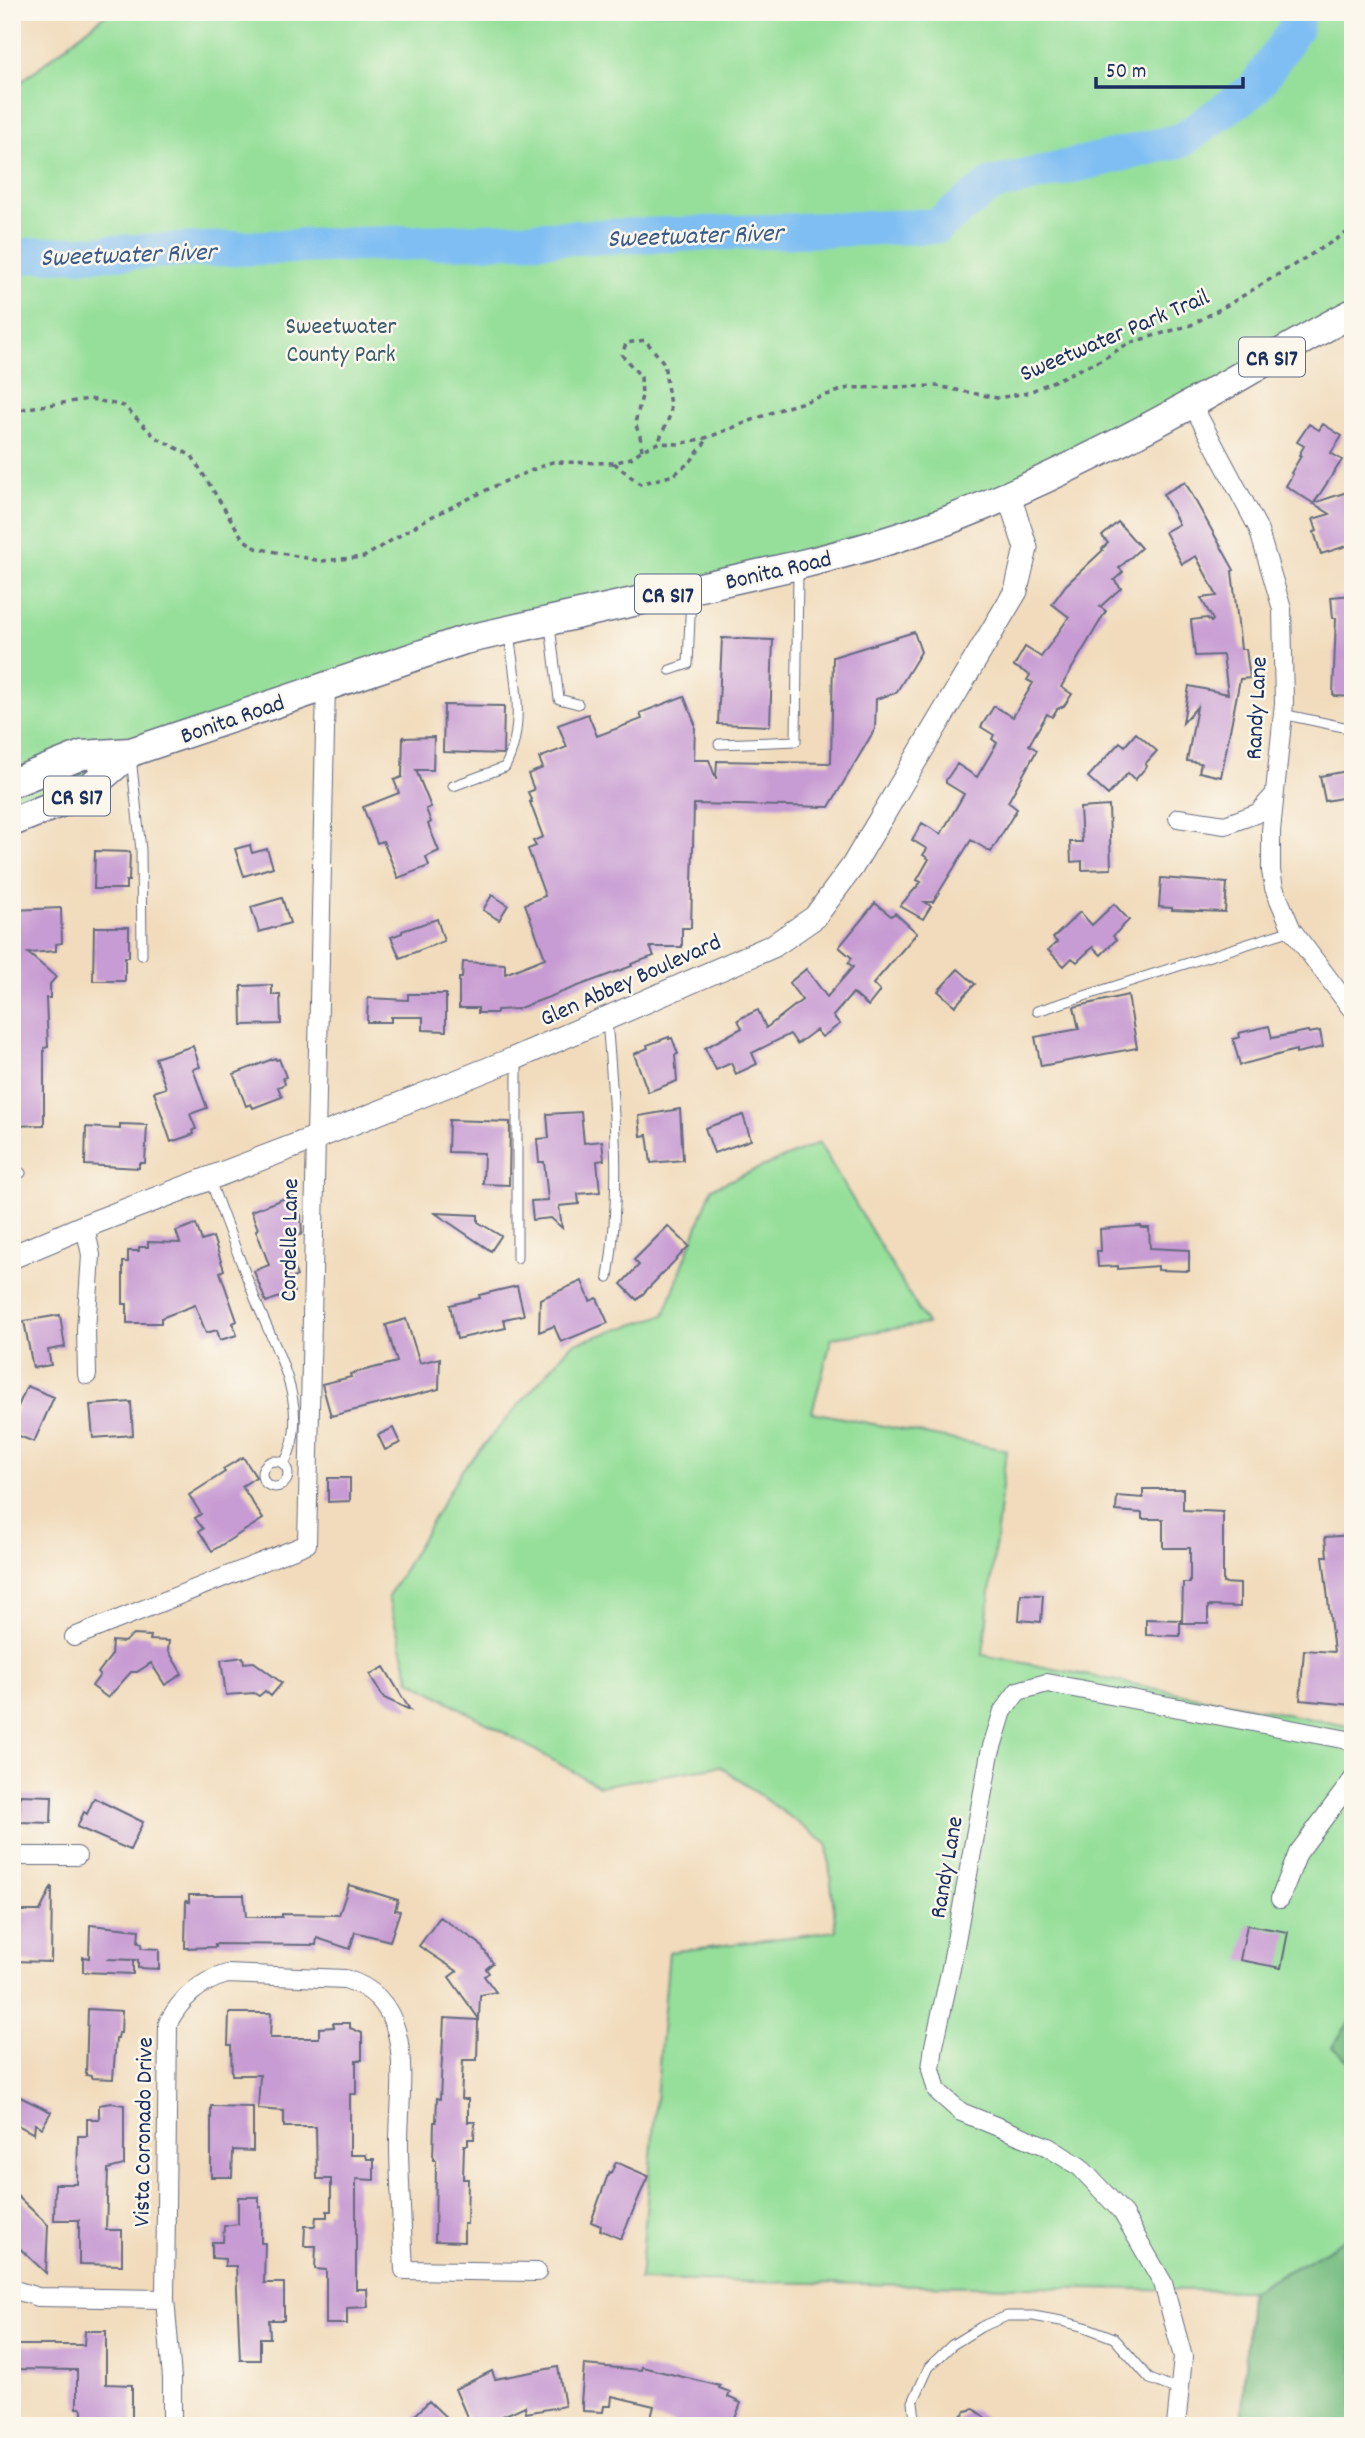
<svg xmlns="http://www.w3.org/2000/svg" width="1365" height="2438" viewBox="0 0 1365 2438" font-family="Dekko,sans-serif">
  <rect width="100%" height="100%" fill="#fbf7ec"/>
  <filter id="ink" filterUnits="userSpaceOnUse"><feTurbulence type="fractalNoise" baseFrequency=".0143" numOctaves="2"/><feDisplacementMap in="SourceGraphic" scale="14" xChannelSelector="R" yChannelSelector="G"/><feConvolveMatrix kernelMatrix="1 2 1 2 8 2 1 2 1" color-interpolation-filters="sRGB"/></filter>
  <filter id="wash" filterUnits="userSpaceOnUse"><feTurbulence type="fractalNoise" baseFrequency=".00686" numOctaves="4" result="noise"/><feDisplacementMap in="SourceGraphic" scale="28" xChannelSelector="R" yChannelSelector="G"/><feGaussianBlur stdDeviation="1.57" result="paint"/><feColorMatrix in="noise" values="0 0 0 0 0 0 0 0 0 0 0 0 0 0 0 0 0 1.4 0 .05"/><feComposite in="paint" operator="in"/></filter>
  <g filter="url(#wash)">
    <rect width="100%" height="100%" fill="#f1dbbc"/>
    <path fill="#95df9a" stroke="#58877c" stroke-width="2" d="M 109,12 L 1353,12 L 1353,311 L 1009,496 L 467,641 L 12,809 L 12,89 Z
      M 819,1143 L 927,1324 L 832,1338 L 812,1412 L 1006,1450 L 983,1655 L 1353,1727 L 1353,2017 L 1332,2047 L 1353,2065 L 1353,2234 L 1313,2258 L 1250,2291 L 640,2280 L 669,1952 L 836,1931 L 827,1844 L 720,1766 L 599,1786 L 410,1680 L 388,1597 L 461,1471 L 572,1344 L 664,1315 L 712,1188 Z"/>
    <path fill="#78be82" stroke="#4a7670" stroke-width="2" d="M 1353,2017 L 1353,2065 L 1332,2047 Z
      M 1353,2234 L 1353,2426 L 1241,2426 L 1250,2291 L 1313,2258 Z"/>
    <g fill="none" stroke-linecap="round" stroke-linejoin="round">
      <path stroke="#7ebef3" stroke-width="35" d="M 12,261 L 31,255 L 937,226 L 991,185 L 1182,140 L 1254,89 L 1295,29 L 1298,12"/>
    </g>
    <g id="blocks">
      <path fill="#c79bd3" d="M 1309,424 L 1319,430 L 1323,424 L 1342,436 L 1331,453 L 1342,460 L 1314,503 L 1353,490 L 1353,544 L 1321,554 L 1314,532 L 1317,531 L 1313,519 L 1330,514 L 1286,486 L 1293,474 L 1291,473 L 1301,456 L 1299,455 L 1304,446 L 1297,442 Z
        M 1185,482 L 1234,570 L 1232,571 L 1241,649 L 1246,649 L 1250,678 L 1240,679 L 1221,777 L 1199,772 L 1201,763 L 1187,761 L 1197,707 L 1183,723 L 1189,686 L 1228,694 L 1223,655 L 1195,656 L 1191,620 L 1207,618 L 1211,622 L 1213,620 L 1201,598 L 1217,596 L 1196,556 L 1182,564 L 1165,532 L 1179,524 L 1163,494 Z
        M 1118,522 L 1141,548 L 1119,568 L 1123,572 L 1114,580 L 1121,588 L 1100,607 L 1106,611 L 1061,687 L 1072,694 L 1064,706 L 1057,709 L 1052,717 L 1047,714 L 1029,745 L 1037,750 L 1008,802 L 1017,809 L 991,852 L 971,840 L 933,902 L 925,902 L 931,906 L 923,919 L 900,906 L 921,882 L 917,880 L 929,859 L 923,855 L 927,849 L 912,840 L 922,823 L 941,834 L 964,794 L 946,783 L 946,780 L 957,764 L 977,777 L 997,743 L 992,739 L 994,735 L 981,727 L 984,722 L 994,706 L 1013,717 L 1033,683 L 1027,680 L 1030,675 L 1014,666 L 1025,647 L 1041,657 L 1069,617 L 1052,604 L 1066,585 L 1103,550 L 1102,549 L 1108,543 L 1102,536 Z
        M 1353,595 L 1353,697 L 1335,696 L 1333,694 L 1336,618 L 1333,618 L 1331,597 Z
        M 914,632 L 921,652 L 896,693 L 876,699 L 875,729 L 829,807 L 694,804 L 691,928 L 682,928 L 682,947 L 650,947 L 654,956 L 631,964 L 632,966 L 517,1009 L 497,1010 L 497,1013 L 478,1013 L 478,1008 L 459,1008 L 459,978 L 462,978 L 463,962 L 505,964 L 505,974 L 545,958 L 525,904 L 545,896 L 528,849 L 536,846 L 533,841 L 543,837 L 530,802 L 532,802 L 528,792 L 534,790 L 528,774 L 543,768 L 539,758 L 567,747 L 558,725 L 588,714 L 597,736 L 642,719 L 640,713 L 684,696 L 695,724 L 694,760 L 709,760 L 716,779 L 717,761 L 831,763 L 833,657 Z
        M 722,638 L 773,640 L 770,726 L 718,724 Z
        M 444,705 L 504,706 L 503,754 L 443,752 Z
        M 1136,733 L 1157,751 L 1145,764 L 1147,766 L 1135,780 L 1128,773 L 1108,795 L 1088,777 L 1120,742 L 1125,746 Z
        M 403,736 L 404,738 L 434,737 L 433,770 L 416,770 L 431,807 L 426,809 L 431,822 L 428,824 L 439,851 L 426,857 L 429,866 L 398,878 L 383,841 L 377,843 L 363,807 L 399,793 L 394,780 L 402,777 Z
        M 1353,770 L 1353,796 L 1325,801 L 1320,776 Z
        M 1109,806 L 1111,869 L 1082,870 L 1082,861 L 1071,862 L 1070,842 L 1082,842 L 1080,808 Z
        M 250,845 L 252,853 L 267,849 L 273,867 L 244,876 L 235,849 Z
        M 95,851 L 130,852 L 129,881 L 126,881 L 126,889 L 94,889 Z
        M 1161,878 L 1227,883 L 1225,912 L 1172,910 L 1172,908 L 1159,907 Z
        M 492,895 L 508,905 L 499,920 L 483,910 Z
        M 282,898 L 290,923 L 259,932 L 251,907 Z
        M 875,903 L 891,916 L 895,913 L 917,933 L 873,984 L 880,991 L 868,1006 L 853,993 L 833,1016 L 840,1024 L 822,1037 L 816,1030 L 797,1044 L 790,1034 L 752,1053 L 757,1064 L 736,1074 L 731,1063 L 716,1070 L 705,1048 L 742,1028 L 738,1020 L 743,1017 L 758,1010 L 766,1028 L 802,1000 L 789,983 L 806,969 L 827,997 L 853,967 L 848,963 L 852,958 L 839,947 Z
        M 1114,904 L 1129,920 L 1113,936 L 1116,940 L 1101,955 L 1093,947 L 1077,962 L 1072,958 L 1064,966 L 1048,950 L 1057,942 L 1053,938 L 1080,912 L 1092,925 Z
        M 61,908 L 62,943 L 56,944 L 56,951 L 28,953 L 56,977 L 50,984 L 50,998 L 46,998 L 48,1047 L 44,1048 L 44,1125 L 12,1126 L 12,910 Z
        M 437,919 L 444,941 L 400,958 L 391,937 L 402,933 L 402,931 Z
        M 94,927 L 129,927 L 129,957 L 125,957 L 125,981 L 93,981 Z
        M 958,969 L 975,984 L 955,1006 L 938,991 Z
        M 272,985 L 272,995 L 280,995 L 281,1024 L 242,1025 L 241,986 Z
        M 408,994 L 446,994 L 446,1031 L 423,1030 L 423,1017 L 391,1017 L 391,1022 L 367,1022 L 368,998 L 408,1000 Z
        M 1128,995 L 1137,1048 L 1041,1066 L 1035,1037 L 1079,1029 L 1074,1007 Z
        M 1269,1026 L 1272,1038 L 1308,1031 L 1309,1033 L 1320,1031 L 1323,1047 L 1296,1053 L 1296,1050 L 1240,1065 L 1233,1039 L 1240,1037 L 1239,1033 Z
        M 669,1037 L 669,1039 L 672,1038 L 678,1054 L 675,1055 L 677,1081 L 648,1092 L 634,1054 L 648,1048 L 647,1045 Z
        M 193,1046 L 200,1067 L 193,1069 L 207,1108 L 190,1114 L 196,1129 L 193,1130 L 194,1134 L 171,1142 L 154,1092 L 166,1088 L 155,1058 Z
        M 275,1058 L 276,1060 L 279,1059 L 286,1077 L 283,1078 L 285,1084 L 278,1087 L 282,1097 L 253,1108 L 251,1104 L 246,1106 L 234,1074 Z
        M 680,1109 L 683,1160 L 651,1163 L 647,1135 L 641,1136 L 639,1116 Z
        M 581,1112 L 584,1143 L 602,1141 L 604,1160 L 597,1161 L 600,1192 L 578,1194 L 579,1204 L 559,1206 L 562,1228 L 551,1218 L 533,1220 L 531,1201 L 548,1200 L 544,1162 L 539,1162 L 537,1139 L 549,1138 L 547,1114 Z
        M 743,1115 L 751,1140 L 714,1153 L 705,1128 Z
        M 449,1120 L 510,1122 L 509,1185 L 483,1184 L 484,1153 L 448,1152 Z
        M 120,1124 L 147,1125 L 145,1163 L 139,1163 L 139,1168 L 85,1165 L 86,1127 L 120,1129 Z
        M 293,1195 L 301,1216 L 302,1234 L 292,1238 L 294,1243 L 285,1246 L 297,1276 L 289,1280 L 294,1292 L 266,1302 L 254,1271 L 269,1265 L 256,1230 L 258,1229 L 251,1211 Z
        M 435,1213 L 478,1215 L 478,1222 L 501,1236 L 491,1251 Z
        M 196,1224 L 202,1241 L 213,1237 L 224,1270 L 220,1272 L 237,1321 L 233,1323 L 237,1335 L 220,1340 L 217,1330 L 206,1333 L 195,1305 L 161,1318 L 161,1323 L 127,1323 L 127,1304 L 123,1304 L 123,1262 L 128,1262 L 128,1251 L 139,1251 L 139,1247 L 148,1247 L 148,1242 L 180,1243 L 176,1231 Z
        M 668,1226 L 689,1246 L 637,1300 L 621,1284 L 639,1265 L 634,1260 Z
        M 1141,1226 L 1142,1228 L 1149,1228 L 1150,1248 L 1189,1250 L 1189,1271 L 1158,1270 L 1158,1266 L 1118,1269 L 1118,1266 L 1098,1267 L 1097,1251 L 1101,1251 L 1100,1229 Z
        M 582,1281 L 590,1301 L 597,1298 L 608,1323 L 561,1342 L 554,1326 L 539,1332 L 540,1299 Z
        M 517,1286 L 524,1315 L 504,1319 L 506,1328 L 457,1339 L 450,1305 L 480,1298 L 479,1295 Z
        M 60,1315 L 65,1347 L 48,1350 L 51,1365 L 33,1368 L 24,1321 Z
        M 406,1319 L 420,1363 L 440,1358 L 439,1389 L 331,1416 L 322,1384 L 351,1377 L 350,1374 L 397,1362 L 386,1325 Z
        M 27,1386 L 54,1397 L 34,1442 L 12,1433 L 12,1420 Z
        M 131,1402 L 133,1435 L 93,1438 L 90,1405 Z
        M 393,1428 L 400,1443 L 385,1450 L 378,1435 Z
        M 243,1457 L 256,1477 L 242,1486 L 263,1519 L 212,1551 L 199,1531 L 203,1529 L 195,1518 L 201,1514 L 189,1495 L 225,1472 L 223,1469 Z
        M 328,1478 L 350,1478 L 350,1501 L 328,1502 Z
        M 1143,1489 L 1183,1489 L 1183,1510 L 1223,1512 L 1223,1583 L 1240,1584 L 1240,1607 L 1208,1606 L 1208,1623 L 1182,1623 L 1183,1583 L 1190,1583 L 1190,1548 L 1163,1548 L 1163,1519 L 1142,1519 L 1142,1513 L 1116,1511 L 1117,1496 L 1143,1498 Z
        M 1353,1535 L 1353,1705 L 1300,1700 L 1304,1650 L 1334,1652 L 1323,1556 L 1327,1556 L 1325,1537 Z
        M 1021,1594 L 1043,1595 L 1041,1622 L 1019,1620 Z
        M 1146,1619 L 1180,1620 L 1180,1636 L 1146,1635 Z
        M 133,1635 L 151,1636 L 150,1640 L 169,1641 L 168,1650 L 182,1674 L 165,1685 L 151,1663 L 137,1672 L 131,1672 L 108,1698 L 92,1686 L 100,1675 L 98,1673 L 111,1656 L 112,1641 L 124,1642 Z
        M 243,1657 L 244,1663 L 254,1662 L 282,1683 L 271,1696 L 265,1691 L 259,1696 L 254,1693 L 226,1695 L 221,1660 Z
        M 384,1667 L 410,1710 L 384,1698 L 370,1675 Z
        M 20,1795 L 52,1796 L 51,1823 L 19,1822 Z
        M 94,1798 L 143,1822 L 130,1850 L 77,1827 L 84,1812 L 87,1814 Z
        M 349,1885 L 398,1900 L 395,1910 L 400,1911 L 390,1941 L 355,1932 L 350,1949 L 317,1938 L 316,1945 L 215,1944 L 215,1947 L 185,1948 L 186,1901 L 189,1902 L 189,1895 L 244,1895 L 246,1917 L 282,1917 L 282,1914 L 339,1915 Z
        M 52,1886 L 51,1962 L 12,1961 L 12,1915 L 20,1911 L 40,1911 Z
        M 440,1917 L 479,1943 L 493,1963 L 486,1969 L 489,1973 L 484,1976 L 496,1992 L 480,1995 L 479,2019 L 449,1977 L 457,1971 L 419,1946 Z
        M 90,1925 L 139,1930 L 138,1943 L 142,1943 L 141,1948 L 159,1949 L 159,1969 L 138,1968 L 138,1960 L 106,1959 L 133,1960 L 133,1974 L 83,1972 L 83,1957 L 89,1958 Z
        M 1247,1925 L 1288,1932 L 1281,1968 L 1240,1960 Z
        M 88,2009 L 122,2011 L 121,2033 L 119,2033 L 118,2038 L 116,2038 L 113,2079 L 91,2078 L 91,2076 L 86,2075 Z
        M 229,2013 L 271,2013 L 270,2038 L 319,2038 L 319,2028 L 334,2027 L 333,2023 L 350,2023 L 350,2028 L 362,2033 L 362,2060 L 356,2060 L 356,2094 L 350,2094 L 350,2155 L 366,2155 L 367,2159 L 374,2159 L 374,2180 L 356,2179 L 356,2289 L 367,2289 L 368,2307 L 347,2308 L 347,2324 L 326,2324 L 326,2270 L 315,2269 L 316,2246 L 304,2246 L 305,2226 L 315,2226 L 316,2217 L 327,2217 L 327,2211 L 331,2211 L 331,2179 L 317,2179 L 316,2127 L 284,2127 L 284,2111 L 258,2109 L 260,2075 L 232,2075 L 231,2045 L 228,2045 Z
        M 444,2018 L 478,2020 L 477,2060 L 463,2060 L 461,2099 L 468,2099 L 468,2122 L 475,2122 L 474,2139 L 468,2139 L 468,2145 L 464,2145 L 463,2179 L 468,2179 L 467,2224 L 464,2224 L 464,2242 L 435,2241 L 436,2160 L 433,2160 L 434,2122 L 436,2122 L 437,2098 L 440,2099 Z
        M 12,2093 L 51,2112 L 42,2128 L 35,2124 L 34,2134 L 12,2122 Z
        M 111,2103 L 124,2105 L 124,2165 L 108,2169 L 106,2230 L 122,2230 L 122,2265 L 79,2264 L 79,2220 L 54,2220 L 55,2184 L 77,2184 L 78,2136 L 87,2136 L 87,2119 L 99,2119 L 99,2105 Z
        M 211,2106 L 253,2107 L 253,2151 L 233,2150 L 232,2177 L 211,2177 Z
        M 616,2162 L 648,2176 L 621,2239 L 600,2230 L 601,2226 L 591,2222 L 609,2172 L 611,2173 Z
        M 12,2191 L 48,2225 L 46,2273 L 12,2241 Z
        M 238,2197 L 259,2197 L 259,2207 L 261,2207 L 261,2243 L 265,2243 L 264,2283 L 284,2283 L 284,2320 L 269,2320 L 270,2338 L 260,2338 L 260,2360 L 240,2360 L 236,2266 L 225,2266 L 225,2259 L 212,2258 L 212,2242 L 223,2242 L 224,2226 L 238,2224 Z
        M 85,2331 L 106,2331 L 106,2384 L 132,2385 L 132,2426 L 82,2426 L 82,2411 L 81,2408 L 77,2408 L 77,2370 L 12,2369 L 12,2345 L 84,2345 Z
        M 584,2365 L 641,2370 L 642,2367 L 720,2386 L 719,2388 L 730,2392 L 728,2397 L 741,2403 L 732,2426 L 683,2426 L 651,2418 L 654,2406 L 612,2396 L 611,2406 L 604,2406 L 603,2412 L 583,2411 L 583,2402 L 581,2403 Z
        M 558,2367 L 565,2406 L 526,2413 L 525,2406 L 481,2426 L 471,2426 L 455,2389 L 492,2371 L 495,2379 Z
        M 429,2401 L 455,2426 L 405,2426 Z
        M 974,2409 L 996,2426 L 950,2426 L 966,2411 Z"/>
    </g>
  </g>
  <g filter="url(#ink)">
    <use href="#blocks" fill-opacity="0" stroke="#666b7f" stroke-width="2"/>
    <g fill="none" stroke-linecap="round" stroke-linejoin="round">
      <g stroke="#666b7f" stroke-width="11">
        <path id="service" d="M 550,626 L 559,699 L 578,704
          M 670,670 L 688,664 L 691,594
          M 1282,714 L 1353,729
          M 719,744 L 796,741 L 798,571
          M 131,757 L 141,850 L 142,955
          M 453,786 L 505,767 C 526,727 515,678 509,635
          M 1037,1011 L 1292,930
          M 607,1020 C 614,1105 622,1193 608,1277
          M 517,1059 L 517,1258
          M 12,1177 L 21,1173
          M 210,1180 C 224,1219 239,1257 254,1296 C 274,1348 314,1409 284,1464
          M262 1474a13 13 0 1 1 26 0a13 13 0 1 1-26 0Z
          M 916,2426 L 913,2402 L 929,2367 L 952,2345 L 981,2327 L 1007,2316 L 1033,2316 L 1061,2321 L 1085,2327 L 1114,2338 L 1150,2379 L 1180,2391"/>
      </g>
      <g stroke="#666b7f" stroke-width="20">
        <path id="minor" d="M 1192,404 L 1258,528 L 1282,609 L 1284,703 L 1271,831 L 1271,871 L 1274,888 L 1292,930 L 1353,1011
          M 1178,818 L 1225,825 L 1258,813 L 1274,795
          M 85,1226 L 91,1255 L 86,1330 L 87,1375
          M 74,1637 L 307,1544 L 326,686
          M 12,1856 L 77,1856
          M 1280,1899 L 1298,1853 L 1353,1779
          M 12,2289 L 38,2297 L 165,2299
          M 172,2426 L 172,2378 L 165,2299 L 168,2023 C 181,1998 199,1982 227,1974 L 345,1979 C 422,2001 397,2093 399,2152 C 400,2192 402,2231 404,2270 L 537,2272
          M 1176,2426 L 1183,2357 L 1163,2283 L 1122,2212 L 1080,2167 L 1048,2147 L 961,2112 L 937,2091 L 931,2069 L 934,2046 L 951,1968 L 990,1753 L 1003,1711 L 1018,1691 L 1047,1683 L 1353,1741"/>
      </g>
      <g stroke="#666b7f" stroke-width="25">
        <path id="tertiary" d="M 12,1257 L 85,1226 L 315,1138 L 511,1060 L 773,946 L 815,917 L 852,867 L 1016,591 L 1026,548 L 1009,496"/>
      </g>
      <g stroke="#666b7f" stroke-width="31">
        <path id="primary" d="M 12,783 L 82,755 L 131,752 L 464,640 L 798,565 C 848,553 898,539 946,521 C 1030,489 1111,448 1191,404 C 1245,375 1297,341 1353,313
          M 12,822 L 82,794 L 131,752"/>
      </g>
      <path stroke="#666b7f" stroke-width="3.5" stroke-dasharray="5 5" stroke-linecap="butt" d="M 12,413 L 27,408 L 90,399 L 124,406 L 155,437 L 192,456 L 243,539 L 256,548 L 321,561 L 364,557 L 427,519 L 501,483 L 552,462 L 614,463 L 631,458 L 642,450 L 658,443 L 679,444 L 709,437 L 781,409 L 849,388 L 937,386 L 997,398 L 1027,393 L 1103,359 L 1129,343 L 1191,325 L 1231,303 L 1353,229
        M 642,450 L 640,436 L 635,423 L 642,396 L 641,377 L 622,355 L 626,343 L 645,340 L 664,363 L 671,413 L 658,443
        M 614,463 L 640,484 L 674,475 L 691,461 L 709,437"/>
      <use href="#service" stroke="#fff" stroke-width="9"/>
      <use href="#minor" stroke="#fff" stroke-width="18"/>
      <use href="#tertiary" stroke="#fff" stroke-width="23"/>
      <use href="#primary" stroke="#fff" stroke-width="28"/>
    </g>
  </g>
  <g text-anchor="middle" stroke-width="5" stroke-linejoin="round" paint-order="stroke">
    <g fill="#fbf7ec" stroke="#5e6b89" stroke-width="2">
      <rect x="1239" y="337.5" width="66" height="39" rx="5"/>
      <rect x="635" y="574.5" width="66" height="39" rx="5"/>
      <rect x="44" y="776.5" width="66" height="39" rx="5"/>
    </g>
    <g font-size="23" font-weight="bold" fill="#1b2f5e">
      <text x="1272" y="365">CR S17</text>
      <text x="668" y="602">CR S17</text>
      <text x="77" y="804">CR S17</text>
    </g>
    <g font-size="24" fill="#3a5b6d" stroke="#fbf7ec">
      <text x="341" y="333">Sweetwater<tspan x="341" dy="28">County Park</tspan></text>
    </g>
    <g font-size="24" fill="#1b2f5e" stroke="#fbf7ec">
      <text transform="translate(1114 334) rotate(-23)" y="8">Sweetwater Park Trail</text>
      <text transform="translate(778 569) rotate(-13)" y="8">Bonita Road</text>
      <text transform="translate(1255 708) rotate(-87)" y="8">Randy Lane</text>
      <text transform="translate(232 718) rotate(-19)" y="8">Bonita Road</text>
      <text transform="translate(630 979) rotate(-24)" y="8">Glen Abbey Boulevard</text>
      <text transform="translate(288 1240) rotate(-89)" y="8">Cordelle Lane</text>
      <text transform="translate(945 1867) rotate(-80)" y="8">Randy Lane</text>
      <text transform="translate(142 2132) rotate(-89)" y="8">Vista Coronado Drive</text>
    </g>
    <g font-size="26" font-style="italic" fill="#395a8b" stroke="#fbf7ec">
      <text transform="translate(695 234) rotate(-2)" y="9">Sweetwater River</text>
      <text transform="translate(128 253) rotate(-2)" y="9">Sweetwater River</text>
    </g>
  </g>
  <rect width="1365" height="2438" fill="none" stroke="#fbf7ec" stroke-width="42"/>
  <path d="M1096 77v10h147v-10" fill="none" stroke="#1b2f5e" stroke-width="3.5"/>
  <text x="1106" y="77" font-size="21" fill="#1b2f5e" stroke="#fbf7ec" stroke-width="5" paint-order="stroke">50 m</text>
</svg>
